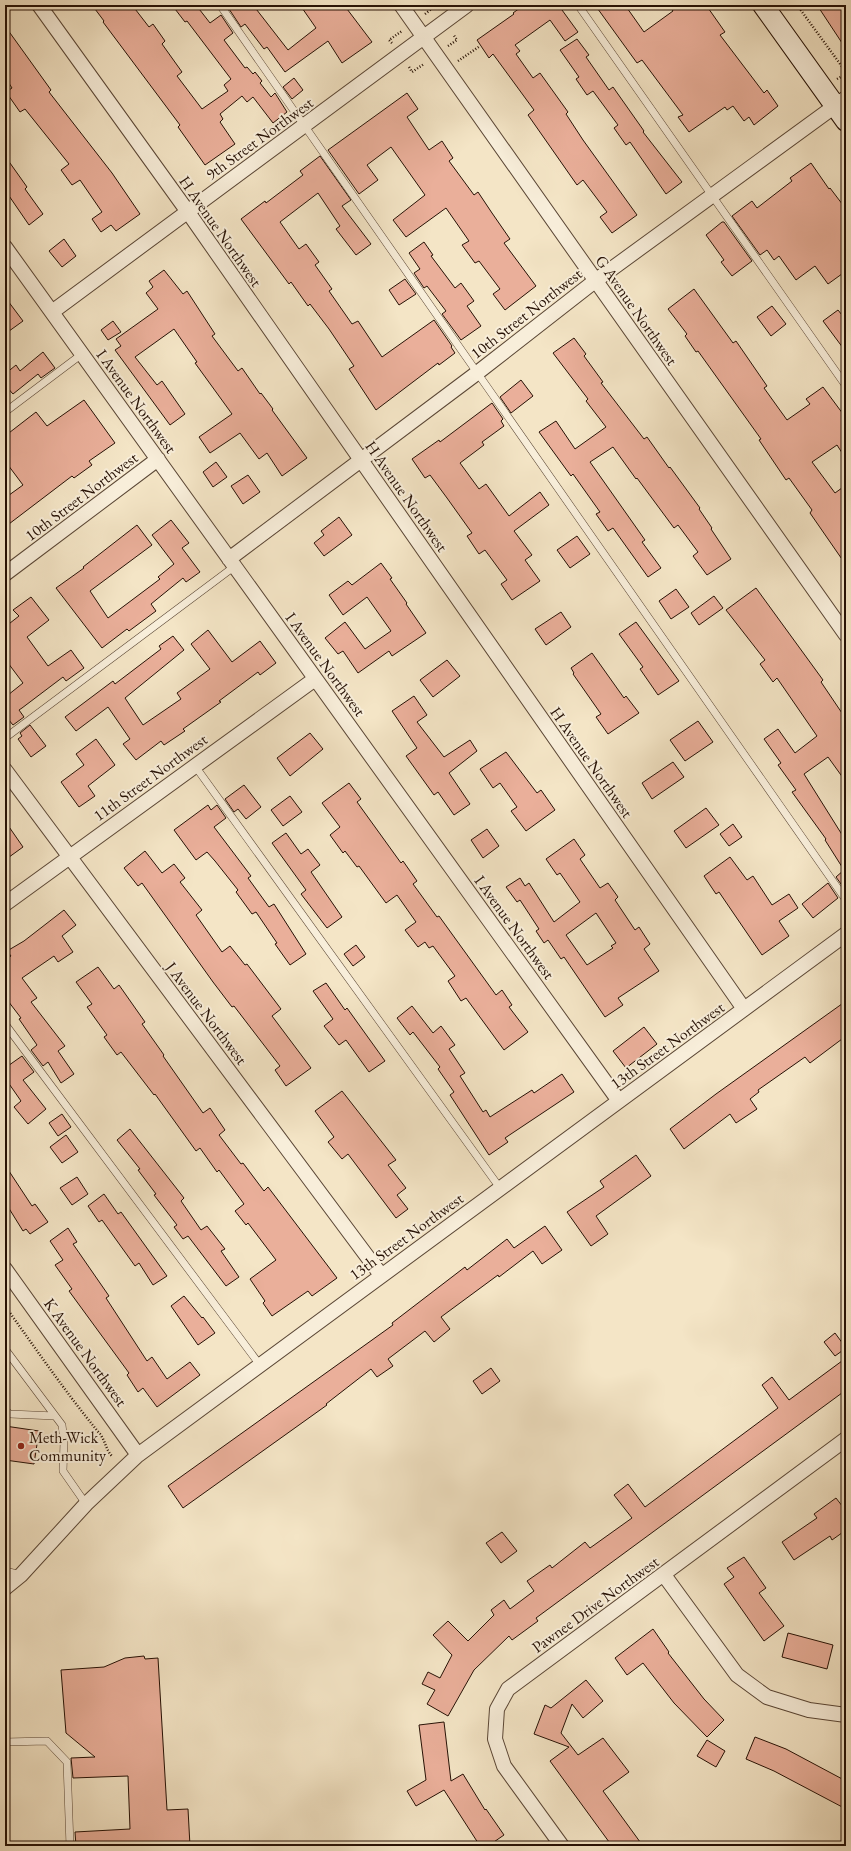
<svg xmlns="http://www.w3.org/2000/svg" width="851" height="1851" viewBox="0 0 851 1851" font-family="'EB Garamond',serif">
  <rect width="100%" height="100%" fill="#f4e5c6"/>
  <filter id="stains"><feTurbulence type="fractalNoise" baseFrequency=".005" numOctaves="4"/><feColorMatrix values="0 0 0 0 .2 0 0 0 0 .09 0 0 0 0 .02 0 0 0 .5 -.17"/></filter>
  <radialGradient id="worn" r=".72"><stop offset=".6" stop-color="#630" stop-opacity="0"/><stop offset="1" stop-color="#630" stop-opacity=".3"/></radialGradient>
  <path fill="#eaaf9a" stroke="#261105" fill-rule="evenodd" d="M 92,5 L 132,5 L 149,27 L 153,24 L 165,41 L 162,44 L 182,72 L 177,76 L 202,109 L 228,91 L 224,85 L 231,79 L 187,21 L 185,22 L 172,5 L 196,5 L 210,23 L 221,15 L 233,33 L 224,40 L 245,68 L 247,67 L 253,74 L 255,72 L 262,81 L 260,83 L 271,97 L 275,93 L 287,112 L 273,123 L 253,97 L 247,102 L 242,96 L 220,114 L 223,119 L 220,122 L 235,144 L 205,165 L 178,127 L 180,125 L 103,22 L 104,21 Z
    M 235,5 L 253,5 L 288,50 L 316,28 L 300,5 L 344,5 L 372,42 L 342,63 L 328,41 L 285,72 L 267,47 L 264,49 L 245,24 L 241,27 L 229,9 Z
    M 524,5 L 570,5 L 562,10 L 578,32 L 565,41 L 550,20 L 515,45 L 520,51 L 516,54 L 533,78 L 540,73 L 568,112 L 566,114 L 583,140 L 637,215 L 612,233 L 600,217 L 607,212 L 583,180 L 577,185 L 528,115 L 534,110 L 493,54 L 489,58 L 477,40 L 514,14 L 513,13 Z
    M 595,5 L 625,5 L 644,32 L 673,11 L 669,5 L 706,5 L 725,32 L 720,35 L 764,93 L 767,90 L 778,106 L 754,125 L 749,117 L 744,121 L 733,106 L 727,110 L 725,107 L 689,132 L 678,117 L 683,115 L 642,60 L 637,63 Z
    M 817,5 L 846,5 L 846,49 Z
    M 5,26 L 51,90 L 49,92 L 112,173 L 140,214 L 116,231 L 111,225 L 101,232 L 92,219 L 102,212 L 80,180 L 72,185 L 61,170 L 69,164 L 25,109 L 20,112 L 6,92 L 12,88 L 5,77 Z
    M 577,39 L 589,55 L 586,57 L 609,90 L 613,87 L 644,131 L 643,132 L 682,182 L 666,194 L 630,142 L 626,145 L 614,128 L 618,125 L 593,91 L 587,95 L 576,79 L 579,77 L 560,50 Z
    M 294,78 L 303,90 L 292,99 L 283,87 Z
    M 407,93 L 418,109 L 407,117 L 429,150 L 442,141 L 453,158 L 449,161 L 474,195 L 478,192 L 492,213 L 510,239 L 504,243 L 536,286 L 505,310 L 493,294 L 500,289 L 479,261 L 475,263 L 462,245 L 469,241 L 446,208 L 406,237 L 393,220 L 425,195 L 391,147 L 367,165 L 378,180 L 359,194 L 328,150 Z
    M 5,156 L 27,187 L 25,189 L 43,214 L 29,225 L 5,190 Z
    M 320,156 L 351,200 L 342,206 L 371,244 L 356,255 L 336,229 L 340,226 L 318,193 L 280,222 L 299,249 L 306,244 L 319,262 L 315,265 L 332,289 L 329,291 L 352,324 L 358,321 L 382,357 L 434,320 L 452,346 L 451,347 L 455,353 L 439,365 L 438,363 L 376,410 L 349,369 L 354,366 L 329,329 L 310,304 L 308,306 L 291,282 L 289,284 L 241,219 L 265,201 L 266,203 L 303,175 L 300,171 Z
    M 811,163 L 829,189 L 830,188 L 846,209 L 846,271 L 828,284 L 815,266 L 796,280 L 779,256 L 774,260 L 767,250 L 760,255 L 732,216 L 752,201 L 757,208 L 792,181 L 790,178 Z
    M 722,222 L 724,222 L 752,261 L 732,276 L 721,262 L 724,260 L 706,235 Z
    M 64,239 L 76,256 L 62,267 L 49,251 Z
    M 424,242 L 433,255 L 431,256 L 455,288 L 461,283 L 474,301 L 467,306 L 481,326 L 461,340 L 442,314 L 446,311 L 427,286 L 424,288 L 414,273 L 420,269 L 409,253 Z
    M 164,270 L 183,294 L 187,291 L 215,334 L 212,336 L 238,371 L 242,368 L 260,394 L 261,393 L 273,409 L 272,410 L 307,458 L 282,476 L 267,453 L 259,459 L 240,433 L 210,453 L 199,437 L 232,414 L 195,363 L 197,362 L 174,329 L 135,357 L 157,385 L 162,381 L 185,414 L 170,425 L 115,350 L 121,346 L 116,339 L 158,309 L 146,293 L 153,287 L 149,281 Z
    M 405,279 L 416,294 L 399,305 L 389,290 Z
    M 694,289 L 733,343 L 736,341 L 767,386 L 764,388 L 787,420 L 810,404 L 806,399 L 823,387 L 846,418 L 846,459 L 837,445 L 812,462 L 835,493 L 846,485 L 846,565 L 810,513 L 812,510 L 789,478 L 786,480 L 759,440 L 761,439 L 698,351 L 696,352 L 685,336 L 687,334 L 668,309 Z
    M 5,297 L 23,321 L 5,334 Z
    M 772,306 L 786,324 L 771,336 L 757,317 Z
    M 838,310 L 846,320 L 846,352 L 823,321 Z
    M 113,321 L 121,332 L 108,340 L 101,330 Z
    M 574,338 L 586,354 L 584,356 L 603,382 L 601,383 L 644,439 L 647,437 L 669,468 L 670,467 L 700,508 L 699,509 L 712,528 L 711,529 L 731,559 L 707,575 L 693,556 L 698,552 L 678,525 L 674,528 L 637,478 L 636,479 L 613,447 L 590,462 L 645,540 L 642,542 L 661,568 L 648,577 L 613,528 L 608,531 L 596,514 L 600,512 L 573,474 L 571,476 L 539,432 L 556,421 L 575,449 L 606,427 L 586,401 L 588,399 L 553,353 Z
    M 43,352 L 55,368 L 41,378 L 38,374 L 13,394 L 5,385 L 5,374 L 16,365 L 20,371 Z
    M 521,380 L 533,396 L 511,413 L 500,397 Z
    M 84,400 L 115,443 L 89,461 L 92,465 L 74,478 L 72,476 L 5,527 L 5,498 L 23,485 L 5,461 L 5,436 L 36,412 L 47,426 Z
    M 492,403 L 503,419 L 501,421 L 504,426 L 482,442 L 484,445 L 460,463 L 479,489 L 486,484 L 509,516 L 540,492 L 549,505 L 514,531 L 532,555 L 525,560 L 540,581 L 512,600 L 501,584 L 507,580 L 485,550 L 479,554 L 467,536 L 472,533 L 447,498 L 430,475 L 425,478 L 412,459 L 439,440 L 440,442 Z
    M 216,462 L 227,477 L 213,487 L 203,472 Z
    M 248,475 L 260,492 L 243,504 L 231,486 Z
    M 339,517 L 352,535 L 324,556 L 314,543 L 324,535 L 321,531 Z
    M 171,520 L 189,543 L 182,548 L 200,572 L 186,582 L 183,578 L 151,604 L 156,611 L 129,631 L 127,629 L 102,648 L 56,588 L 84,568 L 83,567 L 137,525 L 152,545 L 90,591 L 108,618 L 160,579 L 158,577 L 174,564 L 152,535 Z
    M 577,536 L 590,554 L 570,568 L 557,550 Z
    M 381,563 L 392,578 L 390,579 L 407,603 L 406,604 L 426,633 L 392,656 L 389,651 L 358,673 L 343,651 L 338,654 L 325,638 L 345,622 L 365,649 L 391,631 L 367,597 L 343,615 L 329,595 L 348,581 L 352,585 Z
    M 756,588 L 823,680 L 821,682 L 846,719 L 846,782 L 828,757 L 804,774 L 846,841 L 846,891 L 836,877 L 844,870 L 825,840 L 826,839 L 792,792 L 796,790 L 778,765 L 781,763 L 764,739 L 778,729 L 795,753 L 817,736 L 777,678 L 773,682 L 760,664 L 765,660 L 726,610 Z
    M 676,589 L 689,607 L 671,619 L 659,601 Z
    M 714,596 L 723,608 L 699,625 L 691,613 Z
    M 31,597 L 49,620 L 27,637 L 48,666 L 71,650 L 84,668 L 66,681 L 63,677 L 22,708 L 19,710 L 24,717 L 13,725 L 8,719 L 5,721 L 5,691 L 8,695 L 23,683 L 5,659 L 5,627 L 19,616 L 13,610 Z
    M 561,612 L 571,627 L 546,645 L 535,629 Z
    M 636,622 L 679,681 L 658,695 L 640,669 L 643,667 L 619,634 Z
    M 208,630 L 232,662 L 260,641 L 276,663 L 260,675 L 258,672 L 219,701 L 221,702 L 183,729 L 185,731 L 164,745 L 161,741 L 136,760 L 123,744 L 130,739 L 108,707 L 76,731 L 65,717 L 113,681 L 115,684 L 161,649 L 159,646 L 173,636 L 184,650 L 125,698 L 143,725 L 181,699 L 177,693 L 210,669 L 191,644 Z
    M 592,653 L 624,698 L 626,696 L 639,713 L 608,734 L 596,717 L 601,714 L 573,674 L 574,673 L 571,668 Z
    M 447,660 L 460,676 L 433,697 L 420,680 Z
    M 414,696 L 427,715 L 417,722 L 444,757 L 470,740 L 477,751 L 449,773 L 470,804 L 454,815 L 438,792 L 434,795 L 406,756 L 417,748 L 392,711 Z
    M 698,721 L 713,742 L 685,761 L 670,740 Z
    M 30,725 L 46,746 L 31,757 L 18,739 L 22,736 L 20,733 Z
    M 310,733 L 323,749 L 290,776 L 277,758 Z
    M 96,739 L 115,765 L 88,786 L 95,796 L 79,807 L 61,782 L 84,765 L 76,754 Z
    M 506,752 L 537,793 L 541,790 L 555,810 L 526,831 L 511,811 L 517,807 L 500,783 L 493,788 L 480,769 Z
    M 673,762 L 684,777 L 652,799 L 642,783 Z
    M 349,783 L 361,799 L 357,802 L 401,863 L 403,861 L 417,881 L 413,884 L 437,917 L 439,916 L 496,995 L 502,990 L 512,1005 L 509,1007 L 528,1032 L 504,1050 L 466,998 L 461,1001 L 448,981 L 455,976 L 433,946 L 429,948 L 425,942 L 418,947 L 405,930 L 416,922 L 397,895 L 386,903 L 359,866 L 357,867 L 345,851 L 343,853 L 330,835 L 340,827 L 322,803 Z
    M 244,785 L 261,807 L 246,819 L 238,809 L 234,812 L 225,799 Z
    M 290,796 L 302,812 L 283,826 L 271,810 Z
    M 208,805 L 211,810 L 217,805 L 226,818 L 214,827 L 251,876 L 248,878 L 269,907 L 274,904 L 306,954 L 290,965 L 275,944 L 277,943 L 256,912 L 252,914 L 236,892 L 238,890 L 215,861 L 207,852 L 196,860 L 174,830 Z
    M 706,808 L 719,825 L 686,848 L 674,831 Z
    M 5,821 L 23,847 L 5,860 Z
    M 733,824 L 742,837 L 729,846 L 720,834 Z
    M 487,829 L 499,846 L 483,858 L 471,840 Z
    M 286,833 L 301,854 L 308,849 L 320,865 L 311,872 L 342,917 L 327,928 L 301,894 L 306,890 L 272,843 Z
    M 574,839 L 585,855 L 580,859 L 600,888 L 608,883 L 618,897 L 615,900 L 635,930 L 639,927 L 650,944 L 644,949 L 659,971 L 618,998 L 623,1005 L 605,1017 L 564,957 L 561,959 L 548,940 L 544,943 L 536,931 L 539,929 L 520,900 L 517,902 L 506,887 L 520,878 L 525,886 L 529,883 L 554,922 L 580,902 L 560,873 L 557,875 L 546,859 ZM 596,913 L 616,943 L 611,946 L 613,948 L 587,965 L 566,935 Z
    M 145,851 L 162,873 L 174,864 L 185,878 L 180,882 L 202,910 L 196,915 L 222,952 L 230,946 L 245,965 L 247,964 L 281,1009 L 272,1016 L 311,1068 L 286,1086 L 275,1070 L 280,1066 L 234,1006 L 232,1007 L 213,982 L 142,883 L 138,886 L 124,868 Z
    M 730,857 L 747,880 L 753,876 L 772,905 L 789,894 L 798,908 L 779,921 L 789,936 L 762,955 L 719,892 L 716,894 L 704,876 Z
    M 828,883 L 838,898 L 813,918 L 802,904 Z
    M 64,910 L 76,925 L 62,936 L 73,952 L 58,962 L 54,956 L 22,978 L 37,998 L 31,1002 L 65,1046 L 58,1051 L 74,1074 L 61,1083 L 48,1062 L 43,1066 L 31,1050 L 37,1045 L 19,1019 L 21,1018 L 5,997 L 5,960 L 11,956 L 7,951 L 24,941 Z
    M 356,945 L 365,957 L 353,966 L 344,954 Z
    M 98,967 L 114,989 L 119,985 L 145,1022 L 142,1024 L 164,1055 L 163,1056 L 203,1113 L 210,1108 L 225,1130 L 219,1135 L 241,1164 L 243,1163 L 264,1191 L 268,1187 L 337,1278 L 312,1296 L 308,1291 L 272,1316 L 263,1303 L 265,1301 L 250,1279 L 276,1260 L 248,1223 L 246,1225 L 235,1211 L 244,1204 L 219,1170 L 217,1172 L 200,1148 L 196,1151 L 155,1094 L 154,1095 L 121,1052 L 117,1055 L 104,1037 L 107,1035 L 87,1007 L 92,1004 L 76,982 Z
    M 326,983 L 345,1010 L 347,1008 L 385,1061 L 369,1072 L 346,1040 L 339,1045 L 324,1026 L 333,1019 L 313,991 Z
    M 846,1001 L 846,1036 L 810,1063 L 805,1057 L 758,1090 L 759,1092 L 750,1099 L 757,1109 L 736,1123 L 730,1114 L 684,1149 L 670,1129 L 716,1094 Z
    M 412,1006 L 433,1033 L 441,1026 L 455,1045 L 449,1049 L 465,1073 L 460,1076 L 483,1112 L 486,1110 L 490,1117 L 532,1090 L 534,1093 L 562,1074 L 574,1092 L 505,1138 L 508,1142 L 489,1155 L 450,1095 L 454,1092 L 438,1069 L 440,1067 L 413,1032 L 410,1035 L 397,1018 Z
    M 644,1027 L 657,1044 L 626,1068 L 613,1051 Z
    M 22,1056 L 34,1072 L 23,1080 L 46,1109 L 28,1124 L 14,1107 L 21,1101 L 5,1078 L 5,1068 Z
    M 342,1091 L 396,1160 L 388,1165 L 406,1188 L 397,1195 L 408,1209 L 396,1218 L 348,1154 L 342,1159 L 328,1142 L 334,1137 L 315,1111 Z
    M 62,1114 L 71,1127 L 58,1136 L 49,1123 Z
    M 130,1129 L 184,1198 L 181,1201 L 201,1230 L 207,1226 L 225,1249 L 221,1251 L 239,1277 L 226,1286 L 188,1236 L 183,1239 L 174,1227 L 177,1225 L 154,1195 L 156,1194 L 138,1170 L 140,1169 L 117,1140 Z
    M 66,1135 L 78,1152 L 62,1163 L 50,1147 Z
    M 636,1155 L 651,1176 L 596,1216 L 608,1234 L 591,1246 L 567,1212 L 604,1187 L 600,1181 Z
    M 5,1165 L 32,1206 L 35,1204 L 48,1222 L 30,1234 L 26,1229 L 23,1231 L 5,1202 Z
    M 77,1177 L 88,1194 L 72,1205 L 60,1188 Z
    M 104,1194 L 118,1214 L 121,1212 L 167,1276 L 153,1285 L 139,1263 L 135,1266 L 102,1220 L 99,1222 L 88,1206 Z
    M 545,1226 L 562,1250 L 542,1264 L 533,1251 L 499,1277 L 498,1275 L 441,1317 L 450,1329 L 434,1342 L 425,1331 L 388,1359 L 393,1366 L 377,1377 L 371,1369 L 326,1404 L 327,1405 L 183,1508 L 168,1486 L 393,1325 L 392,1323 L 465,1267 L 467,1270 L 507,1239 L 514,1248 Z
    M 68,1228 L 77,1242 L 73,1244 L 109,1296 L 106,1298 L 147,1361 L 152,1357 L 167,1379 L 190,1362 L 200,1375 L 157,1407 L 143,1388 L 138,1392 L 127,1375 L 129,1373 L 69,1291 L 72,1289 L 55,1265 L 63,1260 L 50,1241 Z
    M 184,1296 L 202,1318 L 203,1317 L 215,1333 L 198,1345 L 171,1306 Z
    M 835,1333 L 846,1348 L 835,1356 L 824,1342 Z
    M 846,1358 L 846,1390 L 536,1618 L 538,1621 L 512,1640 L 509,1636 L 474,1670 L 448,1716 L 427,1704 L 435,1690 L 422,1684 L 428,1672 L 440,1678 L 452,1655 L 433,1635 L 448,1621 L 468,1641 L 494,1615 L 491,1610 L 504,1600 L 510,1609 L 534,1591 L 527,1581 L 550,1565 L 552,1568 L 585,1542 L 590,1548 L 632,1518 L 614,1495 L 628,1484 L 645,1507 L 778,1408 L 762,1385 L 772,1377 L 789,1400 Z
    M 491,1368 L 500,1381 L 482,1394 L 473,1381 Z
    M 5,1426 L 39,1431 L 34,1464 L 5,1460 Z
    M 836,1498 L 846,1511 L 846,1530 L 832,1540 L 830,1536 L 794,1560 L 782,1542 L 817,1518 L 814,1514 Z
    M 502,1532 L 517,1551 L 501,1563 L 486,1543 Z
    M 744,1557 L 766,1588 L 759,1593 L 784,1626 L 764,1641 L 724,1584 L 734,1577 L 727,1568 Z
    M 653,1629 L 669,1652 L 668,1653 L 704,1699 L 724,1720 L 707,1737 L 674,1703 L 643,1663 L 627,1675 L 615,1658 Z
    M 788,1633 L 833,1645 L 827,1669 L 782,1657 Z
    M 144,1656 L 145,1659 L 158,1658 L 167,1810 L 188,1809 L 190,1846 L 76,1846 L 75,1832 L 130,1829 L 128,1776 L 73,1778 L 71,1758 L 95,1757 L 66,1733 L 61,1670 L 104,1667 L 125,1658 Z
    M 586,1680 L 603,1701 L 583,1718 L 572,1704 L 561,1733 L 578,1755 L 603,1738 L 629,1772 L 603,1791 L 643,1846 L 612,1846 L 550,1761 L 569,1747 L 534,1734 L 545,1705 L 551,1708 Z
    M 444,1722 L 451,1781 L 463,1774 L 485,1810 L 486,1809 L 504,1835 L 488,1846 L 480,1846 L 444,1790 L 416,1806 L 407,1791 L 426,1780 L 419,1725 Z
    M 755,1737 L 786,1749 L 846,1781 L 846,1809 L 774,1771 L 746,1759 Z
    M 707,1740 L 725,1751 L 716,1767 L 697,1756 Z"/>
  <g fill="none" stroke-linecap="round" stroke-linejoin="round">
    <g stroke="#5a4635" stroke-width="8">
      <path id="service" d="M 220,5 L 846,900
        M 578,5 L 846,386
        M 5,412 L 82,354
        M 5,738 L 235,566
        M 195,766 L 500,1188
        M 5,1024 L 260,1365
        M 5,1349 L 62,1425 L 64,1442 L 63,1471 L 86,1504
        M 5,1411 L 10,1414 L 55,1416
        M 5,1571 L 21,1575
        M 5,1742 L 47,1741 L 67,1762 L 70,1846"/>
    </g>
    <g stroke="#5a4635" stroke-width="16">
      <path id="minor" d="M 39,5 L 188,212 L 744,1009
        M 401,5 L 846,635
        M 5,247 L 619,1101
        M 52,312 L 467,5
        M 229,559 L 477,373 L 595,281 L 846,98
        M 5,574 L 158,459
        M 5,770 L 381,1275
        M 5,904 L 315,679
        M 5,1269 L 138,1455
        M 664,1575 L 737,1675 L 767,1697 L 809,1710 L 846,1715
        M 5,1588 L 21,1575 L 86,1504 L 138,1455 L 846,934
        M 562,1846 L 504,1766 L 495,1739 L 497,1709 L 508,1689 L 846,1439"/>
    </g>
    <g stroke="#261105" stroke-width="22">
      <path id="secondary" d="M 763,5 L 846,121"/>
    </g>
    <path stroke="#261105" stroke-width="2.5" stroke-dasharray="1 2" stroke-linecap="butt" d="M 797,5 L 846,72
      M 425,14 L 434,7 L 436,10
      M 392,43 L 389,40 L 402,31
      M 448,46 L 457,40 L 453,34
      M 458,61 L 480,46
      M 409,67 L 412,72 L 424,64
      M 837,79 L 846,74
      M 5,1306 C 36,1349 66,1393 100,1434 C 106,1442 106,1451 113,1457"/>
    <use href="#service" stroke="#f8eeda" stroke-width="7"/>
    <use href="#minor" stroke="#f8eeda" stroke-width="14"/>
    <use href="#secondary" stroke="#f8eeda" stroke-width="20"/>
  </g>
  <circle fill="#8f2418" stroke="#f8eeda" stroke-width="1.5" cx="21" cy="1446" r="4"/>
  <g text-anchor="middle" stroke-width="4" stroke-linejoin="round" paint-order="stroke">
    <g font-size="16" fill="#261105" stroke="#f8eeda">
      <text transform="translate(259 138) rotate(-36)" y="6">9th Street Northwest</text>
      <text transform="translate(221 231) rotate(55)" y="6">H Avenue Northwest</text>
      <text transform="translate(637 310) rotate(55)" y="6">G Avenue Northwest</text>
      <text transform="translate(526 313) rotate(-38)" y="6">10th Street Northwest</text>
      <text transform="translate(137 401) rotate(54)" y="6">I Avenue Northwest</text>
      <text transform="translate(81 496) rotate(-37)" y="6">10th Street Northwest</text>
      <text transform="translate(407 496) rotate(55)" y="6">H Avenue Northwest</text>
      <text transform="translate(326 664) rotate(54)" y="6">I Avenue Northwest</text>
      <text transform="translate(592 762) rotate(55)" y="6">H Avenue Northwest</text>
      <text transform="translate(150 777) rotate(-36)" y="6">11th Street Northwest</text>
      <text transform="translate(515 927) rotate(54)" y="6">I Avenue Northwest</text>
      <text transform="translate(207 1013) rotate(53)" y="6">J Avenue Northwest</text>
      <text transform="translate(667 1045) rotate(-36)" y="6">13th Street Northwest</text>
      <text transform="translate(406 1236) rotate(-36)" y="6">13th Street Northwest</text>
      <text transform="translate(86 1352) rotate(54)" y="6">K Avenue Northwest</text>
      <text transform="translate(595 1604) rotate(-36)" y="6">Pawnee Drive Northwest</text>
    </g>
    <g font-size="16" fill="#261105" stroke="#f8eeda" text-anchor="start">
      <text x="29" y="1443">Meth-Wick<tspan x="29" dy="18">Community</tspan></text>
    </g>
  </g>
  <rect width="851" height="1851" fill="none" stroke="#f4e5c6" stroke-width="20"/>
  <rect x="6" y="6" width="839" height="1839" fill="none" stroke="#261105" stroke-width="2"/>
  <rect x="10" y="10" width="831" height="1831" fill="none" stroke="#261105"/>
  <rect width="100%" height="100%" filter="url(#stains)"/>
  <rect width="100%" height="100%" fill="url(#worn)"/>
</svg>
